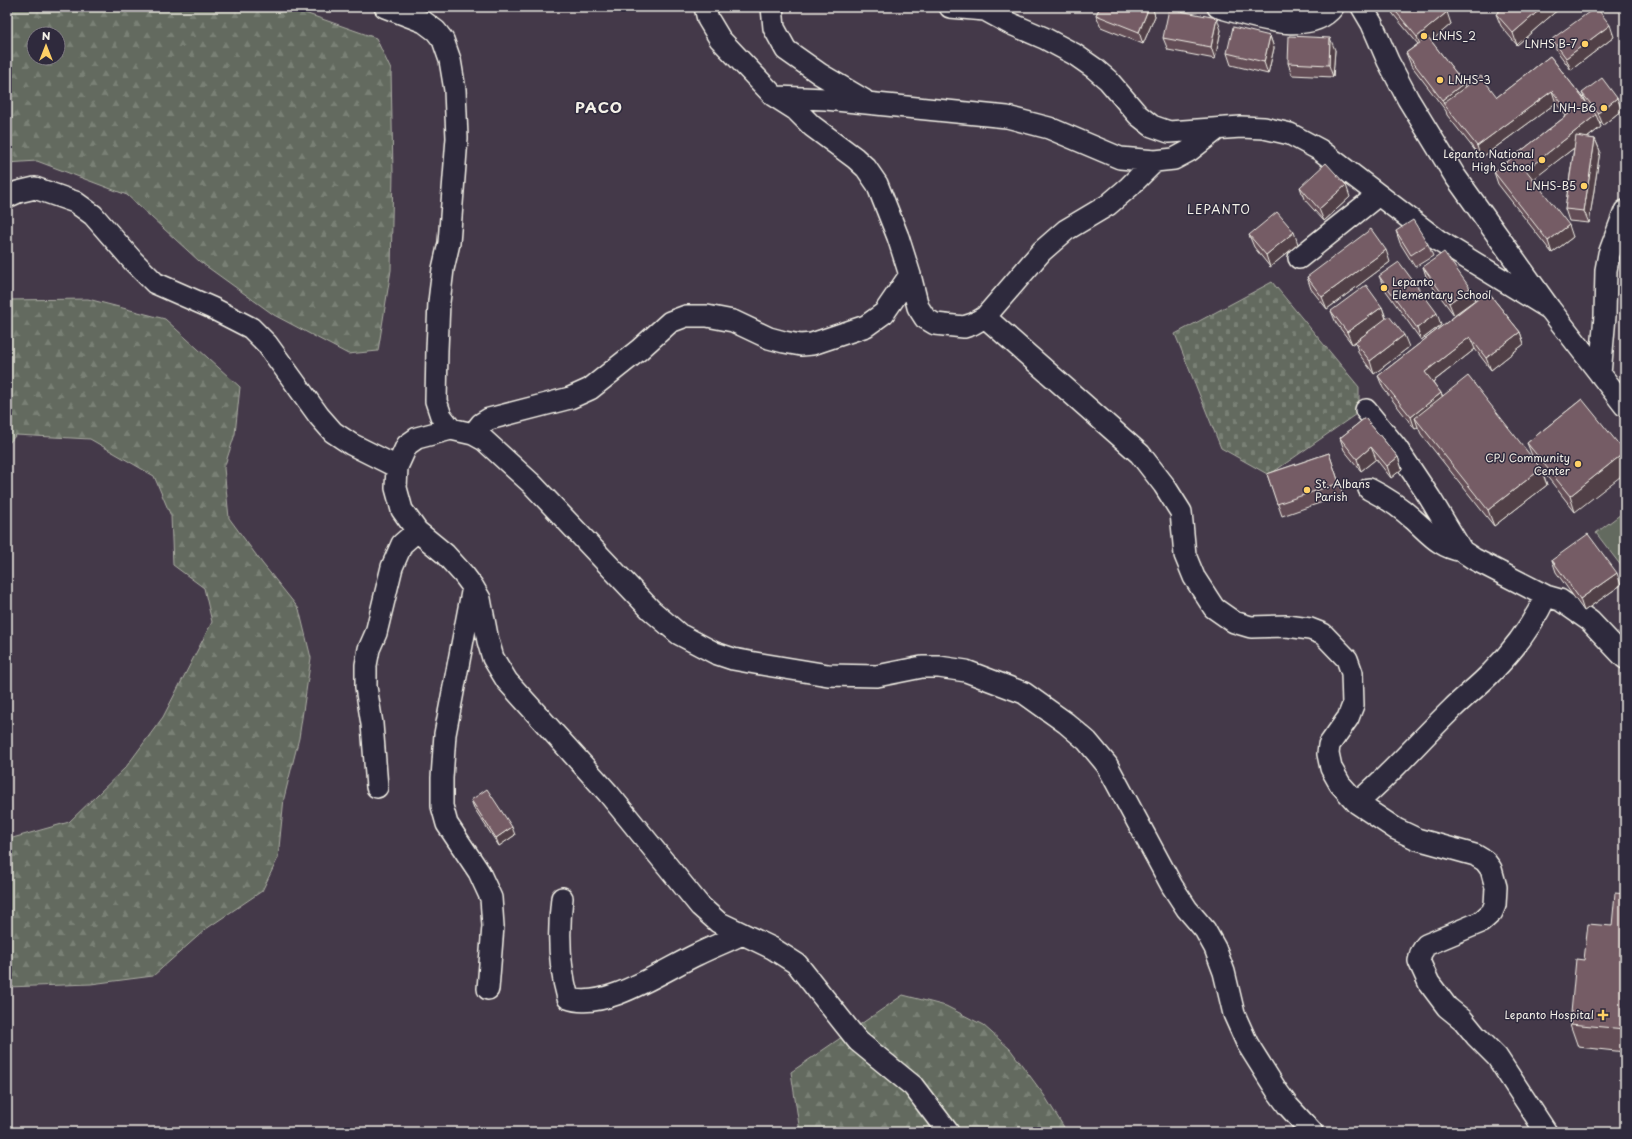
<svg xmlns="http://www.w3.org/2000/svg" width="1632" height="1139" viewBox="0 0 1632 1139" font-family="'Playpen Sans',sans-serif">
  <defs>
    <pattern id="forest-firs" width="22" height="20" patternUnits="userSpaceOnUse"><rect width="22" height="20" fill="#636b5f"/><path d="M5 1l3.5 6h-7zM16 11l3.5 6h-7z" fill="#7a8176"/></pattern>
    <pattern id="cemetery-stones" width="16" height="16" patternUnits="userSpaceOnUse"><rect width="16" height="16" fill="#636b5f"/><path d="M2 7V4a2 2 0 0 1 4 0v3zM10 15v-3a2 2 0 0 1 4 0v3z" fill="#7a8176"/></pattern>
  </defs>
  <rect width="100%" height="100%" fill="#443949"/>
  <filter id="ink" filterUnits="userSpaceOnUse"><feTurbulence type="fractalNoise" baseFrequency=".025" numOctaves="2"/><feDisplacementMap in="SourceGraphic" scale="8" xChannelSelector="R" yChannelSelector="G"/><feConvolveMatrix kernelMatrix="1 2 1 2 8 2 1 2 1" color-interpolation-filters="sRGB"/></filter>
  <g filter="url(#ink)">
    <path fill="url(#forest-firs)" stroke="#acaea4" fill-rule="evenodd" d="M 7,7 L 288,7 L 376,38 L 391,70 L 393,173 L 391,270 L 378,351 L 348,354 L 274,315 L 199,261 L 127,195 L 37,161 L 7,163 ZM 34,34 L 58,34 L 58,58 L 34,58 Z
      M 88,299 L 165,319 L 240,387 L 235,434 L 224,468 L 229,518 L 262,563 L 299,609 L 311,658 L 299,738 L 284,798 L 278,858 L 262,891 L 206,929 L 153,976 L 91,984 L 7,987 L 7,842 L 9,839 L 69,822 L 126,767 L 163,717 L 212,622 L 204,588 L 173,565 L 171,516 L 154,476 L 90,439 L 16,435 L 7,445 L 7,300 Z
      M 903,995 L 946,1006 L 983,1025 L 1010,1049 L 1044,1095 L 1067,1132 L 800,1132 L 791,1072 Z"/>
    <path fill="url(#cemetery-stones)" stroke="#acaea4" d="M 1272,282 L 1359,387 L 1359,412 L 1269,475 L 1221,448 L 1175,334 Z"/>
    <path fill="#636b5f" stroke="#acaea4" d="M 1625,511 L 1625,571 L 1596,533 Z"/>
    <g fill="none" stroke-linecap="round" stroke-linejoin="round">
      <g stroke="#f4f1e8" stroke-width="24">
        <path id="minor" d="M 385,7 L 424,22 L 436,31 L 443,40 L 450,60 L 455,90 L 457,138 L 449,243 L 443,269 L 439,302 L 437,350 L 436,401 L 441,416 L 451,429
          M 705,7 L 708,19 L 720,39 L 774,96 L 796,110 L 812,126 L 855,158 L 866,168 L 877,184 L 898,237 L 910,275 L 918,307 L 925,318 L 935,324 L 964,327 L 973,324 L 985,317 L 1042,251 L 1066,230 L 1108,205 L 1129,187 L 1155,161
          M 772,7 L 774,28 L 786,50 L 820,74 L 864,100
          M 950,7 L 985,10
          M 984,7 L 985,10 L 1009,23 L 1044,38 L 1074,54 L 1094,68 L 1108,80 L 1138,115 L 1152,126 L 1169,132 L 1241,127 L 1264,128 L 1290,134 L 1320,150 L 1439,241 L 1550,309
          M 1218,7 C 1249,15 1309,38 1333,7
          M 1362,7 L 1372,24 L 1388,61 L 1408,99 L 1455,176 L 1550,309 L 1625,406
          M 777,97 L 826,99 L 1007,117 L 1049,128 L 1120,158 L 1155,161 L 1174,159 L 1189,151 L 1216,130
          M 7,197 L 18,192 L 35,188 L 75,202 L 93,215 L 133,261 L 155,283 L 212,308 L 251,328 L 267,344 L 319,416 L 333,432 L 351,444 L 397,467
          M 1299,258 L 1378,195
          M 985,317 L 1140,454 L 1164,485 L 1181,512 L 1185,555 L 1194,577 L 1214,608 L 1234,622 L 1251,627 L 1287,626 L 1310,629 L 1323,634 L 1347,659 L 1352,673 L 1353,705 L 1348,718 L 1329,745 L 1328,754 L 1331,768 L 1340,784 L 1357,803 L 1396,829 L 1417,839 L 1475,855 L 1485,861 L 1491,869 L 1496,887 L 1495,905 L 1492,912 L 1481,922 L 1426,945 L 1421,953 L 1419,961 L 1429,983 L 1447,1007 L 1463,1020 L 1476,1036 L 1497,1057 L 1546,1132
          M 1600,374 L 1605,316 L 1606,270 L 1609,254 L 1625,211
          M 1366,410 L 1396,447 L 1430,498 L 1462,551 L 1474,559 L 1546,596 L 1560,600 L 1590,621 L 1625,658
          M 473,434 L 481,424 L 489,419 L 570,398 L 590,389 L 639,350 L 670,322 L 686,316 L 707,316 L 733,321 L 769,338 L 784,342 L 801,345 L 812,344 L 866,326 L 884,313 L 910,275
          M 1369,489 C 1385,497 1400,507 1413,519 C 1430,534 1439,547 1462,551
          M 473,587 L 445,734 L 442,778 L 442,806 L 447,824 L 479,872 L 491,898 L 493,926 L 488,989
          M 377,787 L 372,724 L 366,687 L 366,665 L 369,649 L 376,633 L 392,567 L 402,544 L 417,531
          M 1357,803 C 1391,774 1420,740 1452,709 C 1465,696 1480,685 1492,672 C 1514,650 1533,624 1546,596
          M 562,898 C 558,931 559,966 568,998 C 604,1012 665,969 698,954 C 712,947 728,941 742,934
          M 948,1132 L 913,1086 L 858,1041 L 797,964 L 772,948 L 718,922 L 700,906 L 608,793 L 507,681 L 493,658 L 488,641 L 480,599 L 473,587 L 464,575 L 445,554 L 417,531 L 402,510 L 396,488 L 397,467 L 407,445 L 417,438 L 451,429 L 473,434 L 484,440 L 532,484 L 651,610 L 679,634 L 715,653 L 733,659 L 755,663 L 828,675 L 877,676 L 922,667 L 939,667 L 966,671 L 1024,693 L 1066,723 L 1087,741 L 1107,765 L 1172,886 L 1187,909 L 1205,930 L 1215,948 L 1224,972 L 1234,1014 L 1247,1043 L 1277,1091 L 1288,1106 L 1312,1132"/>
      </g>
      <use href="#minor" stroke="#2f2a3d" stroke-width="21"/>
    </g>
    <path fill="#644e57" stroke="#f4f1e8" d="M 1100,7 L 1152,7 L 1155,16 L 1143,44 L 1101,27 L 1096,15 Z
      M 1390,7 L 1443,7 L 1451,24 L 1431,41 L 1464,83 L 1465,87 L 1497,97 L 1550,56 L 1586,102 L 1582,93 L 1617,98 L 1622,110 L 1603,125 L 1597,119 L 1601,127 L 1587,138 L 1595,139 L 1600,151 L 1589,223 L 1569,221 L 1565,209 L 1574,148 L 1533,179 L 1573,237 L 1552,253 L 1498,184 L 1494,172 L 1566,116 L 1556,103 L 1481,158 L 1447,115 L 1446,111 L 1411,65 L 1406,53 L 1418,44 L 1393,14 Z
      M 1504,7 L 1561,7 L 1517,45 L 1501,26 L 1496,14 Z
      M 1221,30 L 1215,59 L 1168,50 L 1163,38 Z
      M 1270,36 L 1274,48 L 1268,74 L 1231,65 L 1227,53 Z
      M 1614,37 L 1571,70 L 1557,51 L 1552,39 Z
      M 1335,50 L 1333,77 L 1292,75 L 1288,63 Z
      M 1300,187 L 1350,197 L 1324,221 L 1304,199 Z
      M 1396,231 L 1428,244 L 1433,256 L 1415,267 L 1400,243 Z
      M 1249,235 L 1298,244 L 1270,267 L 1254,247 Z
      M 1390,262 L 1327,309 L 1311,289 L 1307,277 Z
      M 1423,267 L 1470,288 L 1475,300 L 1454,315 L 1427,279 Z
      M 1379,276 L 1441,325 L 1421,340 L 1384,288 Z
      M 1487,291 L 1520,332 L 1524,344 L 1491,370 L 1475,349 L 1433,382 L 1441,393 L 1443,396 L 1533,458 L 1527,443 L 1582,399 L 1575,512 L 1542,470 L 1547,485 L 1494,526 L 1421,434 L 1418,427 L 1415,429 L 1383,388 L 1378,376 Z
      M 1382,307 L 1386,318 L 1409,347 L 1374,374 L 1359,354 L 1355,342 L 1352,344 L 1336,323 L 1331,311 Z
      M 1365,418 L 1398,457 L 1402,469 L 1391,478 L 1376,459 L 1361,471 L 1344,450 L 1340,438 Z
      M 1329,453 L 1343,495 L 1282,516 L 1267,474 Z
      M 1552,560 L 1621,585 L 1584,611 L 1556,572 Z
      M 471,800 L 515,835 L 499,846 L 474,808 Z
      M 1625,894 L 1625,1052 L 1578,1047 L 1570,1024 L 1584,960 L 1612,926 Z"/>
    <path fill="#514047" stroke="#f4f1e8" d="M 1149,7 L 1152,7 L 1155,16 L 1143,44 L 1139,32 Z
      M 1543,7 L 1561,7 L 1517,45 L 1513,33 Z
      M 1447,12 L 1451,24 L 1422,49 L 1417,37 Z
      M 1217,18 L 1221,30 L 1215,59 L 1211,47 Z
      M 1610,25 L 1614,37 L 1571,70 L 1566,58 Z
      M 1270,36 L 1274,48 L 1268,74 L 1264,62 Z
      M 1330,38 L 1335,50 L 1333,77 L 1329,65 Z
      M 1464,83 L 1468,95 L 1444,104 L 1442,100 Z
      M 1552,91 L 1556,103 L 1481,158 L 1477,146 Z
      M 1617,98 L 1622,110 L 1603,125 L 1598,113 Z
      M 1596,115 L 1601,127 L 1530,182 L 1526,170 Z
      M 1595,139 L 1600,151 L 1589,223 L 1584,211 Z
      M 1346,185 L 1350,197 L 1324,221 L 1319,209 Z
      M 1569,225 L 1573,237 L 1552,253 L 1548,241 Z
      M 1294,232 L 1298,244 L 1270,267 L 1266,255 Z
      M 1386,250 L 1390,262 L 1327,309 L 1322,297 Z
      M 1470,288 L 1475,300 L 1454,315 L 1449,303 Z
      M 1382,307 L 1386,319 L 1352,344 L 1347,332 Z
      M 1437,313 L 1441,325 L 1421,340 L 1417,328 Z
      M 1520,332 L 1524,344 L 1491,370 L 1486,358 Z
      M 1404,335 L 1409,347 L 1374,374 L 1370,361 Z
      M 1470,337 L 1475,349 L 1430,384 L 1425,372 Z
      M 1441,393 L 1446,405 L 1415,418 L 1418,427 L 1415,429 L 1411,417 Z
      M 1371,447 L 1376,459 L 1361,471 L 1357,459 Z
      M 1625,452 L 1625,473 L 1575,512 L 1570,496 Z
      M 1398,457 L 1402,469 L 1391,478 L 1387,466 Z
      M 1541,469 L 1547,485 L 1494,526 L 1488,510 Z
      M 1617,573 L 1621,585 L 1584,611 L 1580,599 Z
      M 512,827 L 515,835 L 499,846 L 496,838 Z"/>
    <path fill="#745b65" stroke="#f4f1e8" d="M 1100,7 L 1149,7 L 1139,32 L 1096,15 Z
      M 1392,7 L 1443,7 L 1447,12 L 1417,37 Z
      M 1504,7 L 1543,7 L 1513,33 L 1496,14 Z
      M 1596,7 L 1610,25 L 1566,58 L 1552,39 Z
      M 1169,9 L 1217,18 L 1211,47 L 1163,38 Z
      M 1233,27 L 1270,36 L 1264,62 L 1227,53 Z
      M 1289,36 L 1330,38 L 1329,65 L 1288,63 Z
      M 1428,37 L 1464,83 L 1442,100 L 1406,53 Z
      M 1550,56 L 1596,115 L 1526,170 L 1569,225 L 1548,241 L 1494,172 L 1570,113 L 1552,91 L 1477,146 L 1443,103 L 1481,76 L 1497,97 Z
      M 1602,78 L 1617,98 L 1598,113 L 1582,93 Z
      M 1576,136 L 1595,139 L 1584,211 L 1565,209 Z
      M 1326,163 L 1346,185 L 1319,209 L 1300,187 Z
      M 1277,212 L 1294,232 L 1266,255 L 1249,235 Z
      M 1413,220 L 1428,244 L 1411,255 L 1396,231 Z
      M 1371,229 L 1386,250 L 1322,297 L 1307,277 Z
      M 1444,252 L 1470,288 L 1449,303 L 1423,267 Z
      M 1399,262 L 1437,313 L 1417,328 L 1379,276 Z
      M 1366,285 L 1382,307 L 1347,332 L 1331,311 Z
      M 1487,291 L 1520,332 L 1486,358 L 1470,337 L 1425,372 L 1441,393 L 1411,417 L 1378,376 Z
      M 1389,316 L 1404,335 L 1370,361 L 1355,342 Z
      M 1468,376 L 1541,469 L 1488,510 L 1415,418 Z
      M 1582,399 L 1625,452 L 1570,496 L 1527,443 Z
      M 1365,418 L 1398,457 L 1387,466 L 1371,447 L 1357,459 L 1340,438 Z
      M 1329,453 L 1339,483 L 1277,504 L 1267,474 Z
      M 1588,534 L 1617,573 L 1580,599 L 1552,560 Z
      M 487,789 L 512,827 L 496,838 L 471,800 Z
      M 1615,893 L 1625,894 L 1625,1029 L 1570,1024 L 1576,959 L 1584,960 L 1588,924 L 1612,926 Z"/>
  </g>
  <g fill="#ffd166" stroke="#2f2a3d" stroke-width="1.5">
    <circle cx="1424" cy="36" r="4"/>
    <circle cx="1585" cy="44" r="4"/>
    <circle cx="1440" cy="80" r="4"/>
    <circle cx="1604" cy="108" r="4"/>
    <circle cx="1542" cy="160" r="4"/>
    <circle cx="1584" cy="186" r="4"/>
    <circle cx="1384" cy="288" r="4"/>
    <circle cx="1578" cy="464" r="4"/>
    <circle cx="1307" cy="490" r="4"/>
    <path d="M1601 1009h4v4h4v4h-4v4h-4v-4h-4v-4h4z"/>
  </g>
  <g text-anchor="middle" stroke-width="3" stroke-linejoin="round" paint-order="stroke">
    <g font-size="11" fill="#f4f1e8" stroke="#2f2a3d" text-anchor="end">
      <text x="1432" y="40" text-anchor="start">LNHS_2</text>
      <text x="1577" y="48">LNHS B-7</text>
      <text x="1448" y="84" text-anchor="start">LNHS-3</text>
      <text x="1596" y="112">LNH-B6</text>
      <text x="1534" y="158">Lepanto National<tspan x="1534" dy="13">High School</tspan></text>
      <text x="1576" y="190">LNHS-B5</text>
      <text x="1392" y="286" text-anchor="start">Lepanto<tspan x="1392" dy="13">Elementary School</tspan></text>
      <text x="1570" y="462">CPJ Community<tspan x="1570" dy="13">Center</tspan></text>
      <text x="1315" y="488" text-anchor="start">St. Albans<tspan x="1315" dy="13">Parish</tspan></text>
      <text x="1594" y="1019">Lepanto Hospital</text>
    </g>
    <g font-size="12" letter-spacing="1" fill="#f4f1e8" stroke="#2f2a3d">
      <text x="1219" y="214">LEPANTO</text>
    </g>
    <g font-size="15" font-weight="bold" letter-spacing="1" fill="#f4f1e8" stroke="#2f2a3d">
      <text x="599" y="113">PACO</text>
    </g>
  </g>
  <rect width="1632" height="1139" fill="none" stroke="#2f2a3d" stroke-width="24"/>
  <rect x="12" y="12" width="1608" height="1115" fill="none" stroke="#f4f1e8" stroke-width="1.5" filter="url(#ink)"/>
  <g transform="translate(46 46)"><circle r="19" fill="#2f2a3d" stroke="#7e7a81"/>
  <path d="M0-3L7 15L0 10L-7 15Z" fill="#ffd166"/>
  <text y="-6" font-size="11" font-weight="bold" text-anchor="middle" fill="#f4f1e8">N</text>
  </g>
</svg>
